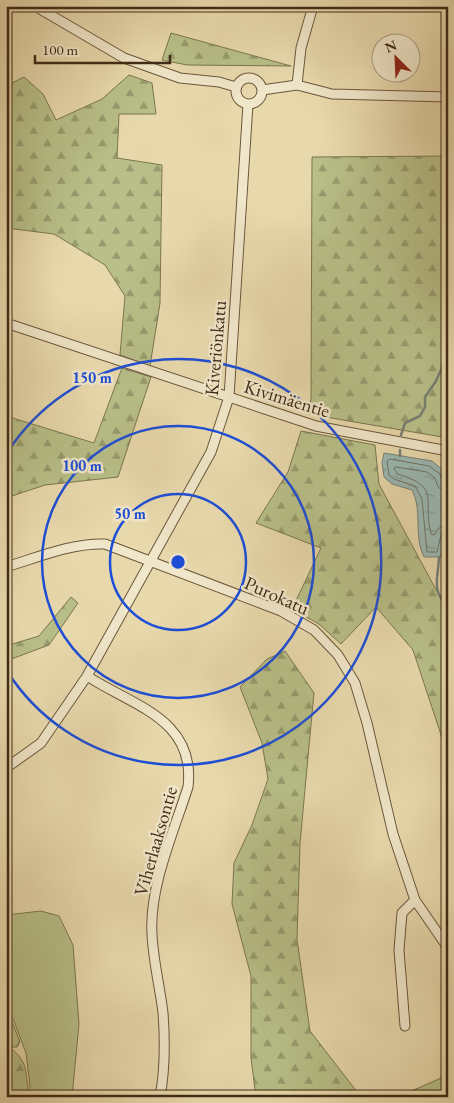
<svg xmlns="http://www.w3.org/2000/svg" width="454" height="1103" viewBox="0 0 454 1103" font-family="'EB Garamond',serif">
  <defs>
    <pattern id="forest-firs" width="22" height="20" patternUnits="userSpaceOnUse" patternTransform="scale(1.25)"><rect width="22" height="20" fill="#b8bf88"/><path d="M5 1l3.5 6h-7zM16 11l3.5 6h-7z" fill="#979b6e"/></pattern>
    <pattern id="water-ripples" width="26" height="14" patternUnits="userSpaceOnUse" patternTransform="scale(1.25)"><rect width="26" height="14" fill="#9ab8b3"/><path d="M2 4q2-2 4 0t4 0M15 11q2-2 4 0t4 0" fill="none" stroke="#7f9691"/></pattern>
  </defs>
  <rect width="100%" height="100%" fill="#e8d9ac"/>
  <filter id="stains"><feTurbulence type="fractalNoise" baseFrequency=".004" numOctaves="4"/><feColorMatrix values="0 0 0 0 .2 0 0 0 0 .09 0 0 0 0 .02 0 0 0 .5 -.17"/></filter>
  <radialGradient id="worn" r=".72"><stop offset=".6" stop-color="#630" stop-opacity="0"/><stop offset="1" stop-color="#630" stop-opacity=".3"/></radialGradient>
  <path fill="url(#forest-firs)" stroke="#7c7650" d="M 171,33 L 291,66 L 187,65 L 162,60 Z
    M 129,75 L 152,83 L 156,114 L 119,114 L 117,158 L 162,165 L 160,303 L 150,366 L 120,355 L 125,296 L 105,265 L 54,234 L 6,228 L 6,86 L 24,77 L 43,94 L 56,120 L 102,99 Z
    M 448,156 L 448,438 L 308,414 L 311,399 L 312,157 Z
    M 122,368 L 151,377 L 118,477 L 45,485 L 6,498 L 6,416 L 94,443 Z
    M 301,431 L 375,445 L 379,484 L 441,599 L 448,596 L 448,756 L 413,650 L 376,607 L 341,644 L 319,624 L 292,609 L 321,548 L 256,523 L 288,472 Z
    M 71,597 L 78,603 L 49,645 L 6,661 L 6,646 L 39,636 Z
    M 285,651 L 314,693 L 300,843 L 297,939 L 310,1031 L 361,1097 L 256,1097 L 251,1058 L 251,976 L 232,904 L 234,863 L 252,825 L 268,779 L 262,743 L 240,687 L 267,659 Z
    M 6,1006 L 20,1042 L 17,1047 L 10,1047 C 27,1063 25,1066 28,1088 L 21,1097 L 6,1097 Z
    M 448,1075 L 448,1097 L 398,1097 Z"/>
  <path fill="#b8bf88" stroke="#7c7650" d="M 41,911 L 59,916 L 73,945 L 79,1024 L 72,1097 L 28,1097 L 30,1086 L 26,1053 L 6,1000 L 6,915 Z"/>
  <path fill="url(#water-ripples)" stroke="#768075" d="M 384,453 L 432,461 L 445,472 L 448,526 L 441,557 L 424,557 C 413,536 423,510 412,490 L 392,484 L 384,477 L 382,463 Z"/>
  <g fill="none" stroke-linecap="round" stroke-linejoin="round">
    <path stroke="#6e7265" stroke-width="1" d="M 448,484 L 442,482 L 440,474 L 429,466 L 390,459 L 387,461 L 389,475 L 394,479 L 415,486 L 422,499 L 427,552 L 437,552 L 441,535 L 448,532
      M 448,490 L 439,488 L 434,477 L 427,472 L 396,467 L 394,468 L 397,474 C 442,487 422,499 431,534 L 434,535 L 439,528 L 448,525"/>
    <path stroke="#768075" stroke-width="2.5" d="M 448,183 L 448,216
      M 448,232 L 445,250 L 448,259
      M 401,435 L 405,423 L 420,416 L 425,407 L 425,397 L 436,381 L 448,354
      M 400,456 L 400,450
      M 439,557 C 438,581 431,588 448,608
      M 448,655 L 444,665 L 448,684"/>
    <g stroke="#6b573c" stroke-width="11">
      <path id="minor" d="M 35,6 L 124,58 L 180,78 L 219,82 L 236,87
        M236 91a13 13 0 1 1 26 0a13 13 0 1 1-26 0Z
        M 297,85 L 301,48 L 313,6
        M 262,90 L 297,85 L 332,94 L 448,97
        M 6,323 L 316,426 L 448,451
        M 6,567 C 39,557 71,543 105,544 L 281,611 L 314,630 L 338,655 L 355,683 L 367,723 L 393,834 L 415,900 L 448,948
        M 87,676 C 133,706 196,719 188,787 C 174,831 149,887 152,934 C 153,960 160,987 163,1013 C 165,1040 165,1070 160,1097
        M 6,768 L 41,743 L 87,676 L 211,452 L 229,397 L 248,104
        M 405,1026 L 399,950 L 402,913 L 415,900"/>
    </g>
    <use href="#minor" stroke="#f0e6c9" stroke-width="9"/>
  </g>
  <g fill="none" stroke="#1d4ed8" stroke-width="2.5">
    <circle cx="178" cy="562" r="68"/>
    <circle cx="178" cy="562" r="136"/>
    <path d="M7 453A203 203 0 1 1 7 671"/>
  </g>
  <g text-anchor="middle" stroke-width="5" stroke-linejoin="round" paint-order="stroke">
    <g font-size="19" fill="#412c17" stroke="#f0e6c9">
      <text transform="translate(215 348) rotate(-85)" y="7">Kiveriönkatu</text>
      <text transform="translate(287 398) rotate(17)" y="7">Kivimäentie</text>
      <text transform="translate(277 595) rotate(24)" y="7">Purokatu</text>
      <text transform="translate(155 841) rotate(-74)" y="7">Viherlaaksontie</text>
    </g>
  </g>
  <circle cx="178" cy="562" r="8" fill="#1d4ed8" stroke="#f0e6c9" stroke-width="2.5"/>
  <g font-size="15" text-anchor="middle" font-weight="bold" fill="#1d4ed8" stroke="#f0e6c9" stroke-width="5" stroke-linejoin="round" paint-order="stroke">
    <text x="92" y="383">150 m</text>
    <text x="82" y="471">100 m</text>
    <text x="130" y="519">50 m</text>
  </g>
  <rect width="454" height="1103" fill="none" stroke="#e8d9ac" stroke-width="25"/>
  <rect x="8" y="8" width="439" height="1088" fill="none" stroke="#412c17" stroke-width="2.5"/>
  <rect x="12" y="12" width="429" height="1078" fill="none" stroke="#412c17"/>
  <g transform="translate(396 58) rotate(336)"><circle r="24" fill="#f0e6c9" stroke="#aa9c82"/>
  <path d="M0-4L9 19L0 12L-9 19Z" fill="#8f2418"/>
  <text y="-8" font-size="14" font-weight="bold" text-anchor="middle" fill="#412c17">N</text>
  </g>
  <path d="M35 55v8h135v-8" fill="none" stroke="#412c17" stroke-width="2.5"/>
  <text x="42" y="55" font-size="15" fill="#412c17" stroke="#f0e6c9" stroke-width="4" paint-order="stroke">100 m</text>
  <rect width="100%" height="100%" filter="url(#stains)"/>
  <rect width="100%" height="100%" fill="url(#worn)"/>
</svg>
